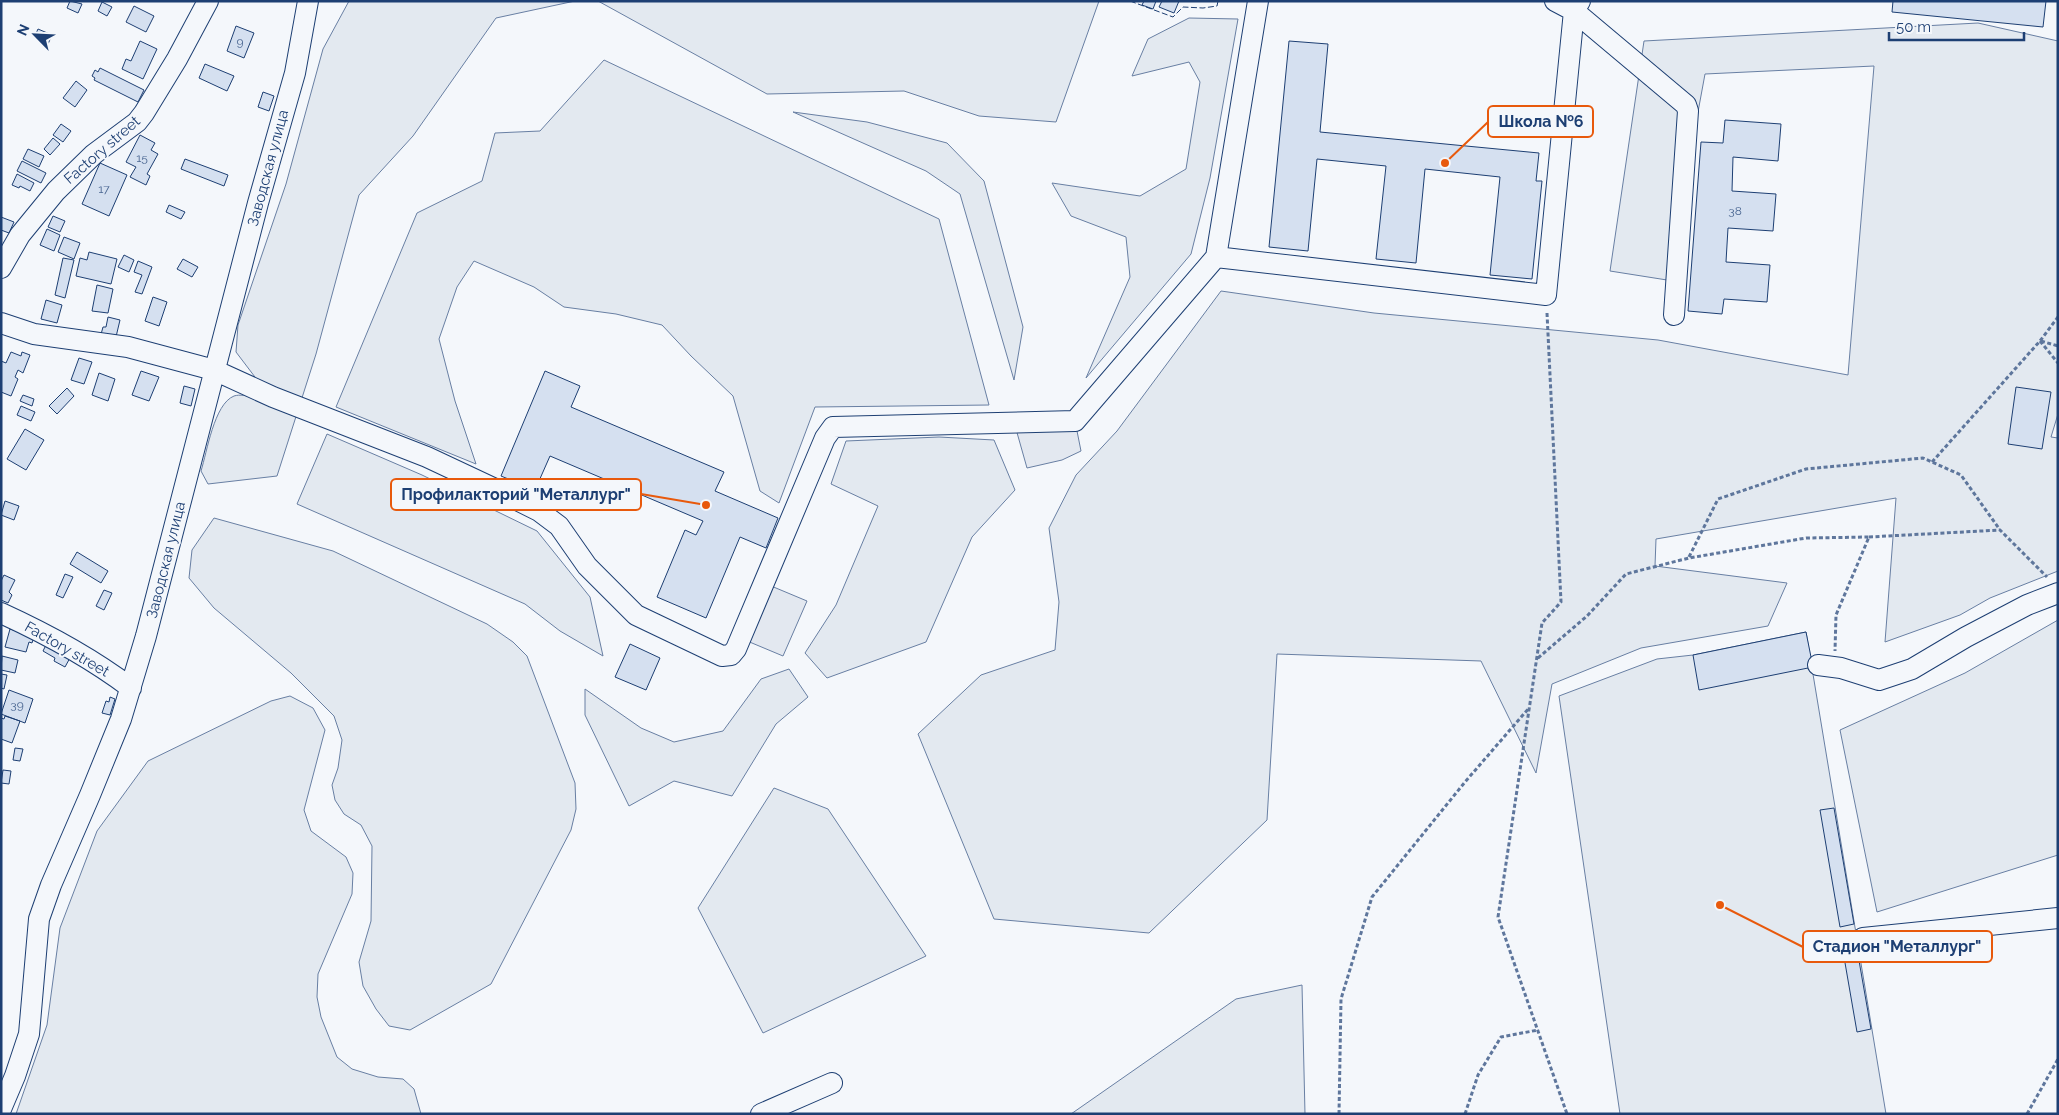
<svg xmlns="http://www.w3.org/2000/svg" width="2059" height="1115" viewBox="0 0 2059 1115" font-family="Raleway,sans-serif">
  <rect width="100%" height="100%" fill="#f4f7fb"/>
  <path fill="#e3e9f0" stroke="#687fa3" d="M 349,1 L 575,1 L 496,18 L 413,136 L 359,195 L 316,354 L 277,476 L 208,484 L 201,471 C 207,452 214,404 234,396 C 240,394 247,396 253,397 L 258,381 L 236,352 L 238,325 L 286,184 L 323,49 Z
    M 598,1 L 1099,1 L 1056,122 L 979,116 L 904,91 L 767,94 Z
    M 1189,18 L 1238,19 L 1210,178 L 1191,254 L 1086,378 L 1130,277 L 1126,237 L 1071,216 L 1052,183 L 1140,196 L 1186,169 L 1200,82 L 1189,62 L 1132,76 L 1148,39 Z
    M 1978,23 L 2058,41 L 2058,414 L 2051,437 L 2058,438 L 2058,571 L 1990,598 L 1960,615 L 1885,642 L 1896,498 L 1656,539 L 1655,566 L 1787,583 L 1768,626 L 1641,648 L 1552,684 L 1536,773 L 1481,661 L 1277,654 L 1267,820 L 1149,933 L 994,919 L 918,734 L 981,675 L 1055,650 L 1059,602 L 1049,528 L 1076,475 L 1117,431 L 1221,291 L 1374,313 L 1658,340 L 1848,375 L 1874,66 L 1705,74 L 1667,280 L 1610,271 L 1644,41 Z
    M 604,60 L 939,219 L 989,405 L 815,407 L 779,503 L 760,491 L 733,396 L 691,356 L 662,325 L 616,314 L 564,307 L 534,287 L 474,261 L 457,287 L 439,339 L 455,401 L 476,464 L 336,407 L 417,213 L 482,181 L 495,133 L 540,131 Z
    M 793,112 L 867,122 L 947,143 L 984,181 L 1023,327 L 1014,380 L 960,194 L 926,171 Z
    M 327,434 L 422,475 L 537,531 L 590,597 L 603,656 L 560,631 L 525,604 L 297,504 Z
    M 939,437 L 994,440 L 1015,490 L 972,537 L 926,642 L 827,678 L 805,653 L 836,605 L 878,506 L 831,484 L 846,441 Z
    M 214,518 L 333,551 L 487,624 L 513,642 L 527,656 L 575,783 L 576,809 L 571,830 L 491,984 L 410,1030 L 389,1026 L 376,1009 L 363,986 L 359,962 L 371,921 L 372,846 L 361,825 L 344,814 L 335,800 L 332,785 L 338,768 L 342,740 L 334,716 L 291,673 L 214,608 L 189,578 L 192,550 Z
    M 2058,620 L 2058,855 L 1877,912 L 1840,730 L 1965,673 Z
    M 1806,632 L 1886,1114 L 1620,1114 L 1559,696 L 1657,659 L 1693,655 Z
    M 789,669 L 808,697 L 776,724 L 732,796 L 674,781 L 629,806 L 585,715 L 585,689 L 641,728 L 674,742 L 723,731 L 761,679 Z
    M 290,696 L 313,708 L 325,730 L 304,810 L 311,831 L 346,857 L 353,873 L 352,894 L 318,974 L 317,997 L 321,1017 L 337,1057 L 352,1069 L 378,1077 L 403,1079 L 414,1089 L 421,1114 L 16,1114 L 47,1025 L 60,928 L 97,831 L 148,761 L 271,701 Z
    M 774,788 L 828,809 L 926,956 L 763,1033 L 698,908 Z
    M 1302,985 L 1305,1114 L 1071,1114 L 1236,999 Z"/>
  <path fill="#e3e8f0" stroke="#687fa3" d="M 1075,421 L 1081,451 L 1062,460 L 1027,468 L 1014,422 Z
    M 764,583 L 807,601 L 783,656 L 740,638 Z"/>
  <path fill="#d5e0f0" stroke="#1d3f73" d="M 70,1 L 82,4 L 78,13 L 67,8 Z
    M 1144,1 L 1156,1 L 1153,9 L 1142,5 Z
    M 1162,1 L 1179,1 L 1174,13 L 1159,7 Z
    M 1893,1 L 2046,1 L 2043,27 L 1892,12 Z
    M 102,2 L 112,7 L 107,16 L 98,11 Z
    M 134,6 L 154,16 L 146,32 L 126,22 Z
    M 236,26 L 254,33 L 244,58 L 227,51 Z
    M 38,29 L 52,35 L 48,44 L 34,38 Z
    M 140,41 L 157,49 L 143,79 L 122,69 L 126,59 L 131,61 Z
    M 1289,41 L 1328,44 L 1320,132 L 1539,153 L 1536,181 L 1542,181 L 1532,279 L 1490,275 L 1500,177 L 1425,169 L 1416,263 L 1376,259 L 1386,166 L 1317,159 L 1308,251 L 1269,247 Z
    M 205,64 L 234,76 L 227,91 L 199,78 Z
    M 100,68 L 144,90 L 138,102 L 94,80 L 95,78 L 92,76 L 95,70 L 98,72 Z
    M 76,81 L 87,90 L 75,107 L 63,98 Z
    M 263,92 L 274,96 L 269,111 L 258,107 Z
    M 1725,120 L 1781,124 L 1778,161 L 1733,157 L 1732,191 L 1776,194 L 1773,231 L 1728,228 L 1726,262 L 1770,265 L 1767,302 L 1724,299 L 1722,314 L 1688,311 L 1701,142 L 1723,143 Z
    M 61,124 L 71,131 L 63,142 L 53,135 Z
    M 140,135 L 155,143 L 151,150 L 158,154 L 147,174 L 150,176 L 146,185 L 130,177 L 136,167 L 126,162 Z
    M 53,138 L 60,144 L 50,155 L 44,149 Z
    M 28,149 L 44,156 L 39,167 L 23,159 Z
    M 185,159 L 228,175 L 224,186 L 181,169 Z
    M 22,161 L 46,173 L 41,183 L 17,171 Z
    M 100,163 L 127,175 L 109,216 L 82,204 Z
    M 17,174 L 34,183 L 30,191 L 20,186 L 19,188 L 12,185 Z
    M 169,205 L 185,212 L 181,219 L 166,212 Z
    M 53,216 L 65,221 L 60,232 L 48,227 Z
    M 1,217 L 14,222 L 9,233 L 1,230 Z
    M 47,229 L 60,235 L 54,251 L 40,245 Z
    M 64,237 L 80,243 L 74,259 L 58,252 Z
    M 89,252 L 117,259 L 111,284 L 76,276 L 80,258 L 87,260 Z
    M 124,255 L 134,260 L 129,272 L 118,267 Z
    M 63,258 L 74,260 L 65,298 L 55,295 Z
    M 183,259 L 198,267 L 192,277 L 177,269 Z
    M 138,261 L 152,267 L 142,294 L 135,292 L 142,275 L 134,272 Z
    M 97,285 L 113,289 L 108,313 L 92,311 Z
    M 153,297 L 167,302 L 159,326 L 145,321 Z
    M 46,300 L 62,305 L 57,323 L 41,319 Z
    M 108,317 L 120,320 L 115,341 L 100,338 L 103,327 L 106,327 Z
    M 11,352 L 21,356 L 22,352 L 30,355 L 23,373 L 18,370 L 15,377 L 18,379 L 11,396 L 1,392 L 1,361 L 6,363 Z
    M 79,358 L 92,362 L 84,384 L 71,380 Z
    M 141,371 L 159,377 L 149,401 L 132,395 Z
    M 545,371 L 580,386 L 571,407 L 724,472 L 715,491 L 778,518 L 766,548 L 740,537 L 706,618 L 657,597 L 685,530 L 696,535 L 703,521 L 550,456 L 535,490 L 501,476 Z
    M 99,373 L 115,379 L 108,401 L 92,395 Z
    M 184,386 L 195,389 L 191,406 L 180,403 Z
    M 2016,387 L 2051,392 L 2042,449 L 2008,444 Z
    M 67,388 L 74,396 L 57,414 L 49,406 Z
    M 23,395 L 34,399 L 32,406 L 20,401 Z
    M 21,406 L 35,412 L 31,421 L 17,415 Z
    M 25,429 L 44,440 L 26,470 L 7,459 Z
    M 5,501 L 19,506 L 14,520 L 1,515 Z
    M 77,552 L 108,571 L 101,583 L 70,564 Z
    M 65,574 L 73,577 L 63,598 L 56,595 Z
    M 4,575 L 15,580 L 9,592 L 12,595 L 8,603 L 1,600 L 1,581 Z
    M 104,590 L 112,593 L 104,610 L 96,606 Z
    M 10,629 L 34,636 L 32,643 L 29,642 L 26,652 L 5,647 Z
    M 1806,632 L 1813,667 L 1699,690 L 1693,655 Z
    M 47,643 L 71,656 L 65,667 L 54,661 L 55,658 L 43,651 Z
    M 630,644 L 660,658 L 646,690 L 615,677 Z
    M 2,656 L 18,660 L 15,673 L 1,670 Z
    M 1,674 L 7,675 L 4,689 L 1,688 Z
    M 9,690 L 33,699 L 25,723 L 1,714 Z
    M 110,697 L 115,699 L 110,715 L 102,713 L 106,701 L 109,702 Z
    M 5,716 L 20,721 L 12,743 L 1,739 L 1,718 L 4,719 Z
    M 15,748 L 23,749 L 20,761 L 13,760 Z
    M 3,770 L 11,771 L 9,784 L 1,783 Z
    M 1834,808 L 1854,924 L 1840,927 L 1820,810 Z
    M 1858,955 L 1871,1029 L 1857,1032 L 1844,957 Z"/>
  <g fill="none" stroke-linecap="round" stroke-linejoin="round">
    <g stroke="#1d3f73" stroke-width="22">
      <path id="minor" d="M 1555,1 L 1574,11 L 1686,105 L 1688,111 L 1674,315
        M 1216,257 L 1546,295 L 1574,11 L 1580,1
        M 1,268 L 20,235 L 56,191 L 94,154 L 137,122 L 144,113 L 177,59 L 208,1
        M 1,323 L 34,334 L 128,347 L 214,370 L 273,397 L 427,457 L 493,488 L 539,511 L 559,526 L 587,566 L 636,615 L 722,656 L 731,655 L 736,649 L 825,438 L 833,427 L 1075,421 L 1216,257 L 1258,1
        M 1,613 C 47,634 90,657 131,688
        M 1818,665 L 1841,668 L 1879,680 L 1912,669 L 1966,637 L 2027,605 L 2058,593
        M 1863,938 L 2058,918
        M 1,1109 L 15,1076 L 29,1034 L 39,919 L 51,885 L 90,795 L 121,719 L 146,636 L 258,203 L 295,73 L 308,1
        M 761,1114 L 832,1083"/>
    </g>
    <path stroke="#5e769c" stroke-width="3" stroke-dasharray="4 2.5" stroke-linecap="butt" d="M 1547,313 L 1561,602 L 1542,623 L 1498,917 L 1567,1114
      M 2040,341 L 2058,363
      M 2041,341 L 2058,346
      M 1932,462 L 2040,341 L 2058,317
      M 1869,537 L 2000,530 L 2047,577
      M 1689,557 L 1718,499 L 1806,469 L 1923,458 L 1961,475 L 2000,530
      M 1538,658 L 1587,616 L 1626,574 L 1689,558 L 1806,538 L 1869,537 L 1836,615 L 1835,651
      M 1339,1114 L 1341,999 L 1372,897 L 1465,782 L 1529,708
      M 1465,1114 L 1478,1075 L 1501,1037 L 1538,1030
      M 2027,1114 L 2058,1059
      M 2058,1114 L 2058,1113"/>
    <use href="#minor" stroke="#f4f7fb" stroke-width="20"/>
    <path stroke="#1d3f73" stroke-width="1" stroke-dasharray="6 2.5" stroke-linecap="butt" d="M 1130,1 L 1173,17 L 1183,7 L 1203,8 L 1217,6 L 1218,1"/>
  </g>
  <g text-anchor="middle" stroke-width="4" stroke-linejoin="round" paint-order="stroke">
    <g font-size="12" fill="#4b6792">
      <text x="240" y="46">9</text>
      <text x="142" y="162">15</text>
      <text x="104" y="193">17</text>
      <text x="1735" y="215">38</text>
      <text x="17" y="709">39</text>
    </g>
    <g font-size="15" fill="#1d3f73" stroke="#f4f7fb">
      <text transform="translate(102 150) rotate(-41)" y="5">Factory street</text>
      <text transform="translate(268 168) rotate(-75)" y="5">Заводская улица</text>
      <text transform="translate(166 560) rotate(-76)" y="5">Заводская улица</text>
      <text transform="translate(67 649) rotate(30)" y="5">Factory street</text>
    </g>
  </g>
  <path fill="none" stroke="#e8590c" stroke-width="2" d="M1445 163L1488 122M706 505L641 494M1720 905L1803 947"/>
  <g fill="#e8590c" stroke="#f4f7fb" stroke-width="2">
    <circle cx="1445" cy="163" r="5"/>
    <circle cx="706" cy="505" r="5"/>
    <circle cx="1720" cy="905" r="5"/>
  </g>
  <g fill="#f4f7fb" stroke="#e8590c" stroke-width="2">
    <rect x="1488" y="106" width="105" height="31" rx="5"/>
    <rect x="391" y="479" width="250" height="31" rx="5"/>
    <rect x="1803" y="931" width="189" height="31" rx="5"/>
  </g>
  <g font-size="16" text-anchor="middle" font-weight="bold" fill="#1d3f73">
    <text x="1541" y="127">Школа №6</text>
    <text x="516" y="500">Профилакторий "Металлург"</text>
    <text x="1897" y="952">Стадион "Металлург"</text>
  </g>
  <rect width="2059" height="1115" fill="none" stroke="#1d3f73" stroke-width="5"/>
  <g transform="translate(35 35) rotate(294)" stroke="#f4f7fb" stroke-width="4" paint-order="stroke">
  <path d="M0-4L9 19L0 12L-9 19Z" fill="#1d3f73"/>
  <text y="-8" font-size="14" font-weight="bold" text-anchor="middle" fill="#1d3f73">N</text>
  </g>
  <path d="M1889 32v8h135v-8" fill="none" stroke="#1d3f73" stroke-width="2.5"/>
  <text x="1896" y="32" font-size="15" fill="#1d3f73" stroke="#f4f7fb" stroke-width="4" paint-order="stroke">50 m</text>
</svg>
